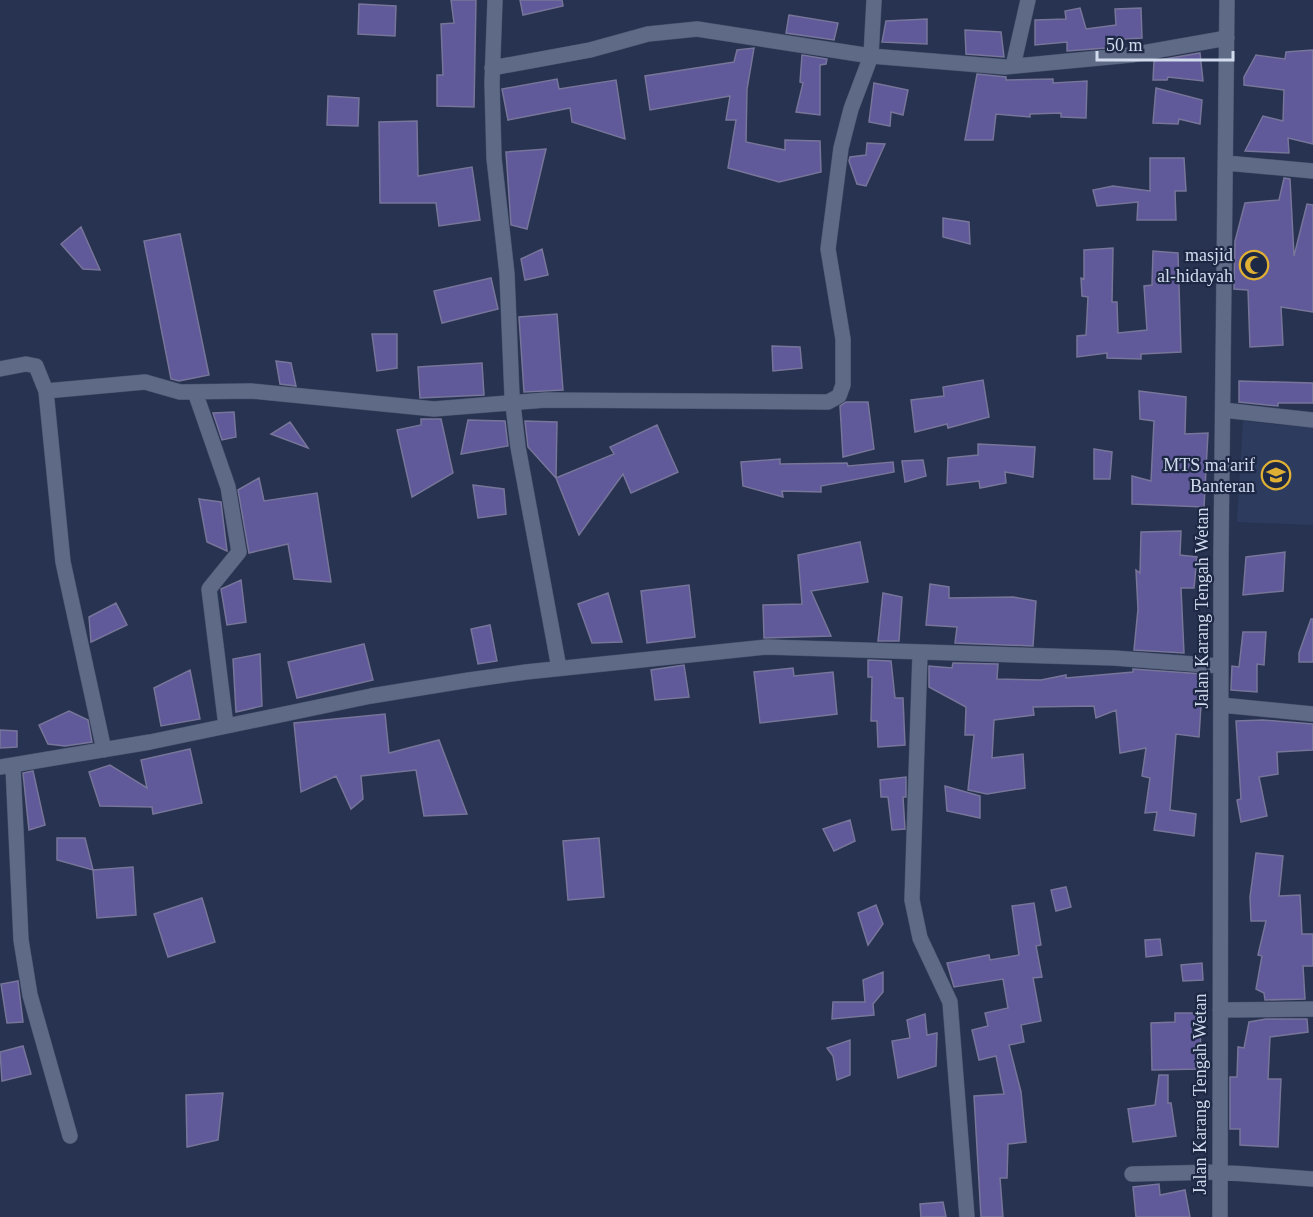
<svg xmlns="http://www.w3.org/2000/svg" width="1313" height="1217" viewBox="0 0 1313 1217" font-family="Georgia,serif">
  <rect width="100%" height="100%" fill="#273350"/>
  <path fill="#2d3b5f" d="M 1243,421 L 1313,428 L 1313,525 L 1237,522 Z"/>
  <path fill="#60599a" stroke="#777599" stroke-width="1.5" d="M 451,0 L 476,0 L 474,107 L 437,106 L 437,75 L 443,75 L 441,24 L 454,23 Z
    M 520,0 L 562,0 L 563,6 L 523,15 Z
    M 359,4 L 396,6 L 395,36 L 358,34 Z
    M 1080,8 L 1086,29 L 1116,25 L 1115,9 L 1141,8 L 1142,38 L 1106,40 L 1106,48 L 1067,51 L 1067,42 L 1035,45 L 1035,20 L 1066,19 L 1065,11 Z
    M 789,15 L 838,23 L 834,40 L 786,33 Z
    M 927,19 L 927,44 L 882,42 L 886,21 Z
    M 965,30 L 1001,32 L 1004,57 L 966,54 Z
    M 754,48 L 747,89 L 746,142 L 785,150 L 785,140 L 820,141 L 821,172 L 779,182 L 728,168 L 736,120 L 726,120 L 730,96 L 650,110 L 645,76 L 734,62 L 737,50 Z
    M 1313,50 L 1313,144 L 1288,138 L 1289,153 L 1245,151 L 1263,116 L 1283,121 L 1284,90 L 1244,85 L 1244,77 L 1256,55 L 1285,59 L 1286,52 Z
    M 1200,53 L 1203,81 L 1168,77 L 1167,80 L 1153,80 L 1154,61 Z
    M 802,55 L 827,59 L 826,64 L 820,65 L 820,115 L 796,112 L 803,83 L 800,82 Z
    M 977,74 L 1006,77 L 1006,80 L 1053,79 L 1053,83 L 1087,81 L 1086,118 L 1061,117 L 1061,113 L 1030,114 L 1030,117 L 996,114 L 993,140 L 965,140 Z
    M 557,79 L 559,89 L 616,80 L 625,139 L 572,122 L 570,108 L 508,120 L 502,89 Z
    M 874,83 L 908,90 L 903,115 L 891,112 L 890,126 L 869,122 Z
    M 1156,88 L 1202,100 L 1200,124 L 1179,119 L 1178,124 L 1153,123 Z
    M 328,96 L 359,98 L 358,126 L 327,125 Z
    M 417,121 L 418,176 L 472,167 L 480,220 L 439,226 L 436,203 L 380,203 L 379,122 Z
    M 867,143 L 885,144 L 866,186 L 857,184 L 849,161 L 850,157 L 866,155 Z
    M 546,149 L 527,229 L 511,225 L 506,152 Z
    M 1150,158 L 1184,158 L 1186,191 L 1175,191 L 1176,220 L 1137,220 L 1138,202 L 1097,206 L 1093,190 L 1113,186 L 1150,191 Z
    M 1284,178 L 1290,179 L 1294,256 L 1307,204 L 1313,205 L 1313,312 L 1281,307 L 1283,345 L 1250,347 L 1248,290 L 1234,289 L 1235,241 L 1245,203 L 1279,200 Z
    M 943,218 L 969,222 L 970,244 L 943,237 Z
    M 81,227 L 100,270 L 83,269 L 61,244 Z
    M 180,234 L 209,375 L 179,381 L 171,379 L 144,241 Z
    M 1113,248 L 1112,302 L 1117,302 L 1118,333 L 1147,330 L 1144,286 L 1152,285 L 1153,251 L 1178,253 L 1181,352 L 1141,354 L 1141,359 L 1107,358 L 1107,353 L 1077,357 L 1077,336 L 1086,335 L 1088,297 L 1082,296 L 1081,278 L 1084,279 L 1084,250 Z
    M 542,249 L 548,275 L 525,280 L 521,259 Z
    M 491,278 L 498,309 L 442,323 L 434,291 Z
    M 557,314 L 563,390 L 524,392 L 519,317 Z
    M 372,334 L 397,334 L 397,368 L 377,371 Z
    M 772,346 L 800,347 L 802,368 L 773,371 Z
    M 276,361 L 291,363 L 296,386 L 280,384 Z
    M 482,363 L 484,395 L 420,398 L 418,367 Z
    M 983,380 L 989,417 L 948,428 L 947,424 L 915,432 L 911,400 L 944,396 L 943,387 Z
    M 1239,381 L 1313,383 L 1313,403 L 1278,403 L 1278,406 L 1239,402 Z
    M 1139,391 L 1186,397 L 1185,434 L 1208,433 L 1204,507 L 1132,504 L 1132,476 L 1151,481 L 1154,421 L 1140,419 Z
    M 846,402 L 868,402 L 874,449 L 843,457 L 840,406 Z
    M 234,412 L 236,437 L 222,440 L 213,413 Z
    M 421,419 L 441,419 L 453,473 L 412,497 L 397,430 L 421,425 Z
    M 468,420 L 505,421 L 508,446 L 461,454 Z
    M 525,421 L 557,422 L 556,478 L 528,447 Z
    M 290,422 L 308,448 L 271,434 Z
    M 657,425 L 678,472 L 631,493 L 623,474 L 579,535 L 556,478 L 614,454 L 610,447 Z
    M 978,444 L 1035,447 L 1033,477 L 1005,472 L 1006,483 L 980,488 L 979,481 L 947,485 L 948,458 L 978,455 Z
    M 1094,449 L 1112,452 L 1110,479 L 1094,479 Z
    M 780,459 L 780,464 L 847,463 L 848,466 L 893,462 L 894,472 L 821,486 L 821,492 L 782,491 L 783,497 L 743,486 L 741,462 Z
    M 923,460 L 926,476 L 905,482 L 902,461 Z
    M 259,478 L 264,501 L 317,493 L 331,582 L 294,579 L 288,544 L 249,553 L 238,490 Z
    M 473,485 L 504,489 L 506,514 L 478,518 Z
    M 199,499 L 221,502 L 227,551 L 207,542 Z
    M 1181,531 L 1180,555 L 1197,557 L 1194,588 L 1181,588 L 1184,653 L 1134,650 L 1138,609 L 1136,570 L 1140,573 L 1141,532 Z
    M 860,542 L 868,582 L 811,591 L 831,636 L 764,638 L 763,605 L 802,604 L 798,555 Z
    M 1285,552 L 1283,591 L 1243,595 L 1246,557 Z
    M 241,580 L 246,622 L 227,625 L 221,589 Z
    M 930,584 L 949,587 L 949,598 L 1013,597 L 1036,601 L 1033,646 L 955,643 L 957,627 L 926,625 Z
    M 689,585 L 695,637 L 647,643 L 641,591 Z
    M 608,593 L 622,642 L 592,643 L 578,604 Z
    M 883,593 L 902,597 L 899,641 L 878,641 Z
    M 116,603 L 127,625 L 91,642 L 89,617 Z
    M 1311,619 L 1313,619 L 1313,662 L 1299,662 L 1299,653 Z
    M 490,625 L 497,661 L 478,664 L 471,629 Z
    M 1243,632 L 1266,632 L 1264,665 L 1257,664 L 1257,692 L 1231,690 L 1232,666 L 1239,667 Z
    M 364,644 L 373,680 L 297,698 L 288,662 Z
    M 260,654 L 262,706 L 236,712 L 233,659 Z
    M 868,660 L 891,661 L 895,698 L 903,698 L 905,745 L 878,747 L 877,721 L 871,721 L 872,677 L 868,677 Z
    M 953,663 L 998,664 L 997,679 L 1041,680 L 1066,675 L 1066,678 L 1133,672 L 1133,669 L 1203,674 L 1199,737 L 1176,734 L 1170,810 L 1196,814 L 1194,836 L 1154,830 L 1157,812 L 1145,813 L 1150,778 L 1142,776 L 1146,748 L 1120,753 L 1116,710 L 1096,718 L 1094,706 L 1033,707 L 1034,715 L 994,720 L 992,758 L 1023,754 L 1025,788 L 987,794 L 968,790 L 974,735 L 965,735 L 966,707 L 929,687 L 929,666 L 952,668 Z
    M 684,665 L 689,697 L 655,700 L 651,670 Z
    M 793,668 L 794,676 L 833,672 L 837,714 L 760,723 L 754,672 Z
    M 190,670 L 200,719 L 161,726 L 154,688 Z
    M 69,711 L 88,720 L 92,742 L 65,746 L 48,744 L 39,725 Z
    M 385,714 L 389,753 L 439,740 L 467,814 L 424,816 L 416,770 L 361,776 L 363,799 L 351,809 L 336,776 L 301,792 L 294,723 Z
    M 1263,720 L 1313,724 L 1313,750 L 1277,752 L 1278,774 L 1259,777 L 1267,816 L 1241,822 L 1237,800 L 1241,799 L 1236,721 Z
    M 0,730 L 17,731 L 17,747 L 0,748 Z
    M 190,749 L 202,803 L 153,814 L 152,807 L 100,806 L 89,772 L 110,765 L 147,788 L 141,760 Z
    M 33,771 L 45,825 L 29,830 L 23,773 Z
    M 906,777 L 906,797 L 903,797 L 905,829 L 892,830 L 888,797 L 881,797 L 880,780 Z
    M 945,786 L 980,796 L 980,818 L 947,811 Z
    M 850,820 L 855,841 L 834,851 L 823,829 Z
    M 57,838 L 85,838 L 93,870 L 57,860 Z
    M 599,838 L 604,897 L 568,900 L 563,841 Z
    M 1256,853 L 1283,856 L 1279,896 L 1300,895 L 1302,934 L 1313,934 L 1313,966 L 1303,966 L 1305,999 L 1265,1000 L 1264,993 L 1256,989 L 1262,956 L 1258,955 L 1266,921 L 1251,921 L 1250,897 Z
    M 133,867 L 136,915 L 97,918 L 93,870 Z
    M 1066,887 L 1071,907 L 1056,911 L 1051,890 Z
    M 202,898 L 215,942 L 168,957 L 154,914 Z
    M 1034,903 L 1041,945 L 1036,946 L 1042,977 L 1033,978 L 1041,1021 L 1021,1025 L 1024,1042 L 1009,1045 L 1021,1092 L 1026,1142 L 1008,1144 L 1007,1178 L 1000,1178 L 1003,1217 L 981,1217 L 974,1096 L 1004,1094 L 996,1056 L 979,1060 L 972,1030 L 988,1026 L 985,1013 L 1008,1008 L 1003,979 L 954,987 L 947,963 L 989,955 L 990,960 L 1019,955 L 1012,906 Z
    M 876,905 L 883,924 L 868,945 L 858,913 Z
    M 1160,939 L 1162,955 L 1146,957 L 1145,940 Z
    M 1202,963 L 1203,980 L 1183,981 L 1181,965 Z
    M 883,972 L 883,992 L 873,1004 L 874,1015 L 832,1019 L 833,1002 L 865,1002 L 863,980 Z
    M 18,981 L 23,1022 L 7,1023 L 1,984 Z
    M 1175,1013 L 1200,1013 L 1201,1069 L 1152,1070 L 1151,1023 L 1175,1022 Z
    M 925,1014 L 927,1035 L 937,1033 L 936,1066 L 898,1078 L 892,1041 L 910,1038 L 907,1020 Z
    M 1266,1019 L 1307,1019 L 1308,1032 L 1270,1037 L 1268,1079 L 1281,1079 L 1278,1147 L 1240,1145 L 1240,1129 L 1230,1129 L 1230,1077 L 1237,1077 L 1238,1047 L 1244,1048 L 1249,1022 Z
    M 850,1040 L 850,1075 L 837,1080 L 833,1056 L 827,1048 Z
    M 23,1046 L 31,1074 L 2,1081 L 0,1052 Z
    M 1159,1075 L 1168,1075 L 1168,1103 L 1171,1103 L 1176,1136 L 1133,1142 L 1128,1109 L 1155,1105 Z
    M 223,1093 L 218,1140 L 187,1147 L 186,1095 Z
    M 1159,1184 L 1160,1195 L 1185,1190 L 1190,1217 L 1136,1217 L 1133,1187 Z
    M 943,1202 L 946,1217 L 921,1217 L 920,1204 Z"/>
  <g fill="none" stroke-linecap="round" stroke-linejoin="round">
    <g stroke="#46516c" stroke-width="16">
      <path id="street" d="M 495,0 L 492,83 L 494,158 L 507,274 L 512,396 L 518,447 L 559,668
        M 1013,66 L 1028,0
        M 492,68 L 590,50 L 648,34 L 697,29 L 871,56 L 1005,67 L 1131,55 L 1227,38
        M 1226,163 L 1313,171
        M 0,369 L 26,364 L 36,366 L 46,391 L 63,562 L 104,750
        M 46,391 L 145,382 L 180,392 L 251,391 L 434,409 L 546,400 L 828,402 L 839,396 L 843,385 L 843,339 L 828,249 L 841,148 L 851,109 L 871,56 L 874,0
        M 195,392 L 228,487 L 239,552 L 209,589 L 226,726
        M 1223,410 L 1313,420
        M 920,653 L 912,900 L 920,938 L 950,1002 L 967,1217
        M 1221,705 L 1313,714
        M 0,767 L 150,742 L 371,696 L 469,680 L 526,672 L 767,647 L 1114,658 L 1220,666
        M 13,767 L 21,940 L 30,995 L 70,1136
        M 1220,1010 L 1313,1009
        M 1132,1174 L 1219,1172 L 1313,1179
        M 1220,1217 L 1221,555 L 1227,0"/>
    </g>
    <use href="#street" stroke="#5e6a86" stroke-width="15"/>
  </g>
  <defs>
    <g id="mosque-ring" transform="scale(1.5)"><circle r="9.5" fill="#1d2845" stroke="#dfb034" stroke-width="1.5"/><path d="M3.5-4.9A6 6 0 1 0 3.5 4.9A5 5 0 1 1 3.5-4.9Z" fill="#dfb034"/></g>
    <g id="school-ring" transform="scale(1.5)"><circle r="9.5" fill="#1d2845" stroke="#dfb034" stroke-width="1.5"/><path d="M0-5L7-2L0 1L-7-2ZM-4 1L0 2.5L4 1V4Q0 6-4 4Z" fill="#dfb034"/></g>
  </defs>
  <g fill-rule="evenodd">
    <use href="#mosque-ring" x="1254" y="265"/>
    <use href="#school-ring" x="1276" y="475"/>
  </g>
  <g text-anchor="middle" stroke-width="4.5" stroke-linejoin="round" paint-order="stroke">
    <g font-size="18" fill="#d2dbee" stroke="#1d2845" text-anchor="end">
      <text x="1233" y="261">masjid<tspan x="1233" dy="21">al-hidayah</tspan></text>
      <text x="1255" y="471">MTS ma'arif<tspan x="1255" dy="21">Banteran</tspan></text>
    </g>
    <g font-size="18" fill="#d2dbee" stroke="#1d2845">
      <text transform="translate(1202 608) rotate(-90)" y="6">Jalan Karang Tengah Wetan</text>
      <text transform="translate(1200 1094) rotate(-90)" y="6">Jalan Karang Tengah Wetan</text>
    </g>
  </g>
  <path d="M1097 51v9h136v-9" fill="none" stroke="#d2dbee" stroke-width="3"/>
  <text x="1106" y="51" font-size="18" fill="#d2dbee" stroke="#1d2845" stroke-width="4.5" paint-order="stroke">50 m</text>
</svg>
